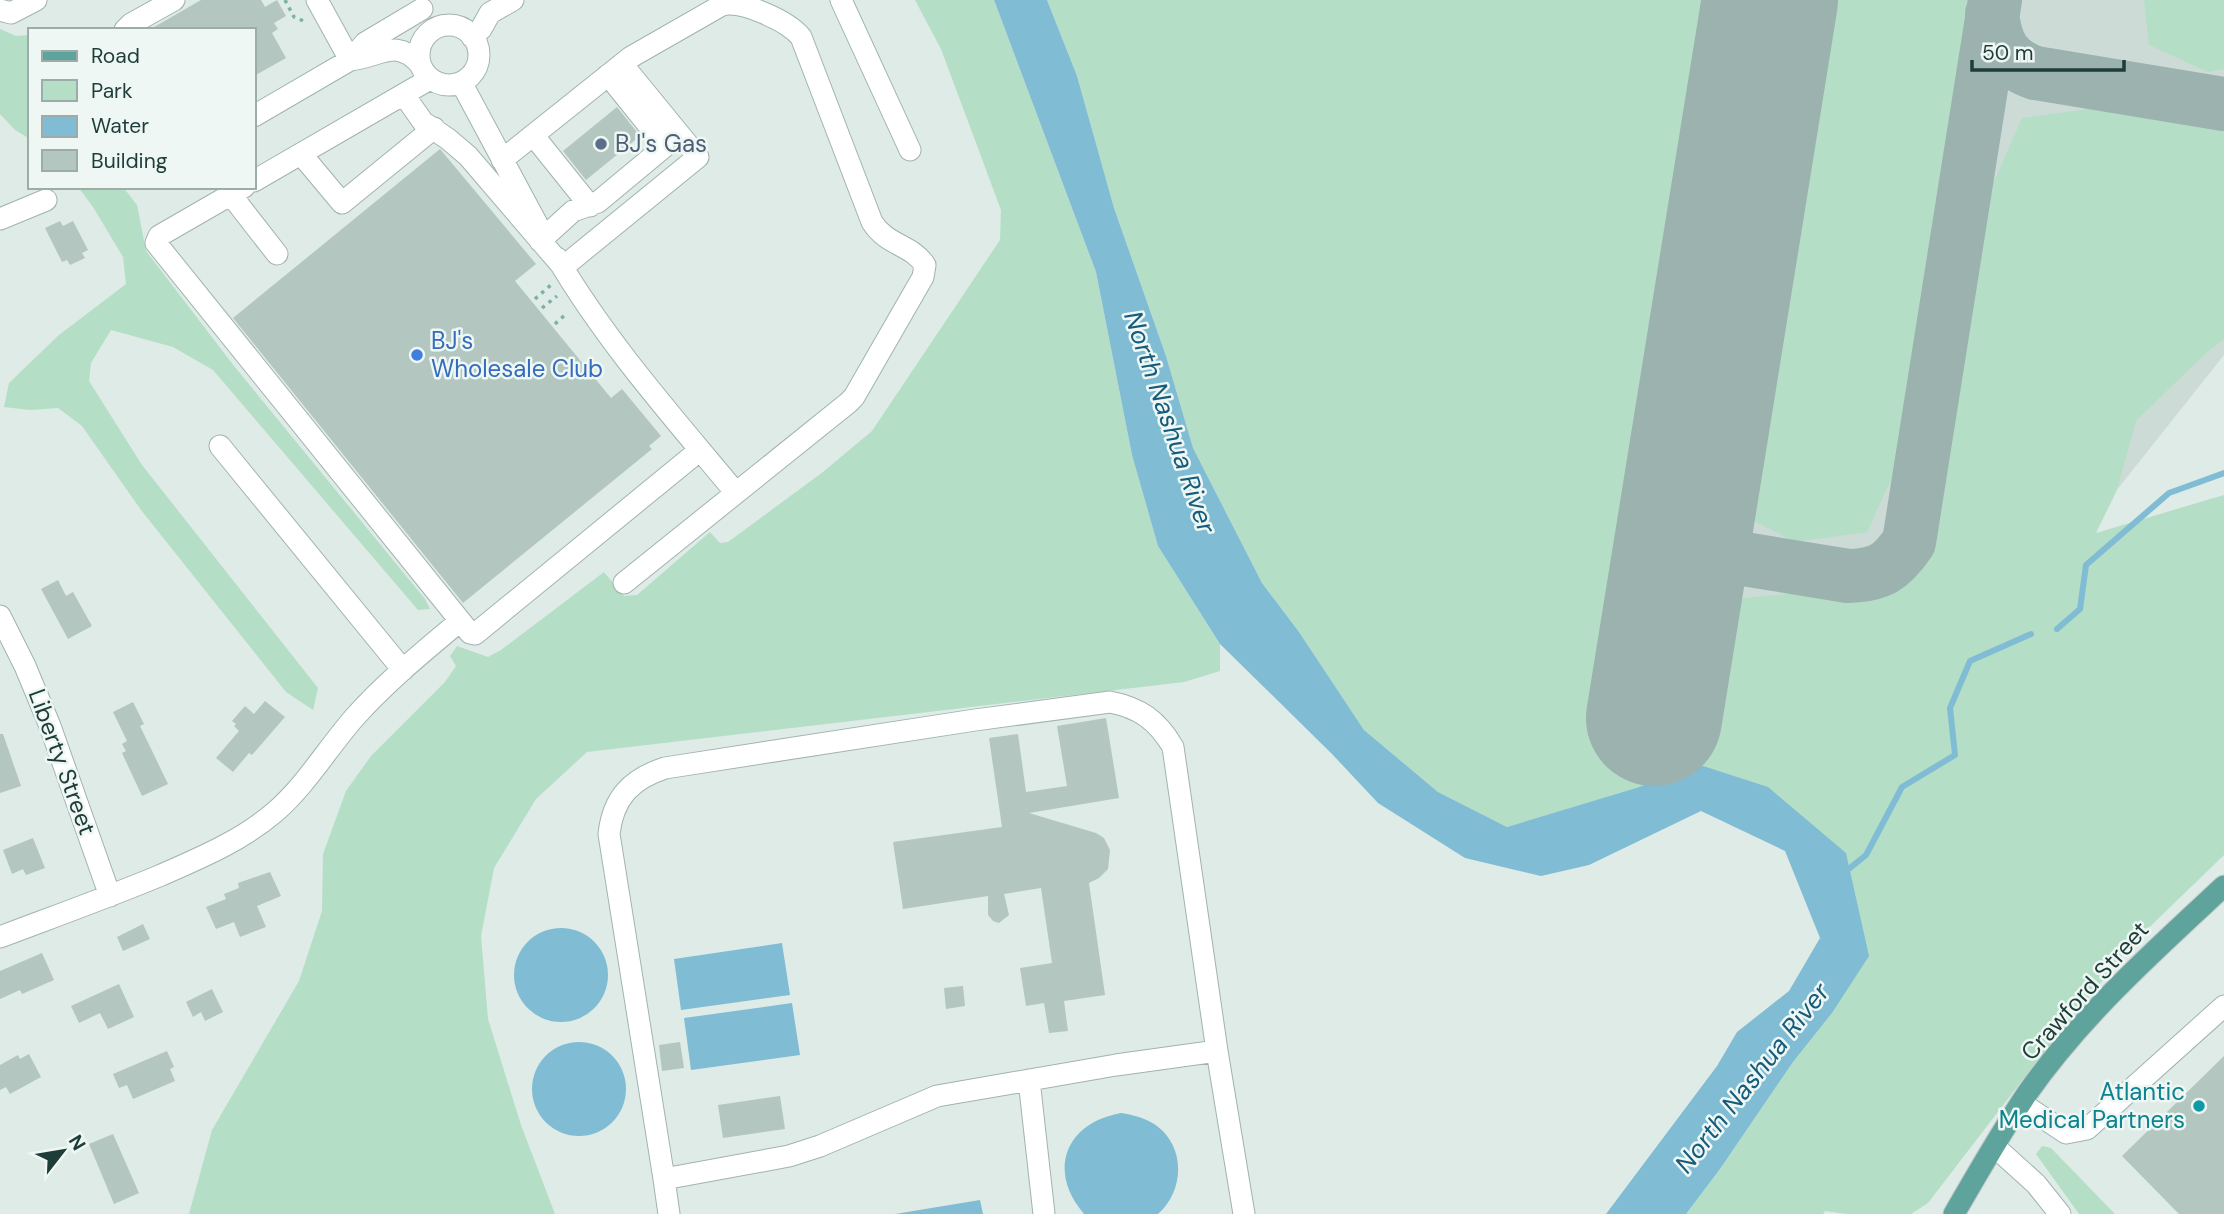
<svg xmlns="http://www.w3.org/2000/svg" width="2224" height="1214" viewBox="0 0 2224 1214" font-family="'DM Sans',sans-serif">
  <rect width="100%" height="100%" fill="#deebe7"/>
  <path fill="#ccdbd6" d="M 1627,0 L 2224,0 L 2224,355 L 2008,627 L 1855,812 L 1620,726 L 1557,660 Z"/>
  <path fill="#b5dec6" d="M 915,0 L 994,0 L 1096,272 L 1132,455 L 1158,546 L 1220,644 L 1220,671 L 1184,682 L 587,752 L 536,799 L 494,868 L 481,936 L 488,1019 L 521,1125 L 555,1214 L 189,1214 L 212,1130 L 299,981 L 322,911 L 323,854 L 346,791 L 371,756 L 445,682 L 456,666 L 450,656 L 457,646 L 488,657 L 501,650 L 604,572 L 624,596 L 637,595 L 710,532 L 720,543 L 728,542 L 823,472 L 872,431 L 1000,240 L 1001,210 L 941,49 Z
    M 1047,0 L 1723,0 L 1608,716 L 1701,729 L 1722,601 C 1749,598 1775,594 1802,593 C 1831,592 1866,600 1893,585 C 1907,577 1916,562 1924,549 L 1991,188 L 2022,118 L 2096,108 L 2224,123 L 2224,339 L 2206,353 L 2136,421 L 2117,490 L 2096,533 L 2224,495 L 2224,855 L 2133,943 L 2030,1070 L 1928,1203 L 1911,1214 L 1847,1214 L 1825,1211 L 1823,1214 L 1686,1214 L 1720,1169 L 1793,1062 L 1832,1013 L 1846,853 L 1700,765 L 1636,788 L 1507,827 L 1438,792 L 1364,730 L 1299,632 L 1262,583 L 1193,448 L 1166,356 L 1114,208 L 1077,76 Z
    M 1817,0 L 1979,0 L 1930,297 L 1895,471 L 1867,532 L 1795,542 L 1736,512 Z
    M 2144,0 L 2224,0 L 2224,69 L 2208,72 L 2149,45 Z
    M 0,29 L 16,36 L 30,35 L 30,139 L 15,130 L 0,114 Z
    M 78,187 L 123,187 L 137,205 L 146,251 L 234,366 L 425,599 L 430,609 L 418,610 L 213,370 L 173,347 L 111,330 L 91,363 L 89,381 L 142,465 L 318,688 L 313,710 L 286,692 L 141,510 L 82,426 L 58,408 L 30,410 L 4,407 L 9,383 L 59,335 L 126,284 L 123,257 L 93,207 Z
    M 2042,1146 L 2051,1148 L 2115,1214 L 2079,1214 L 2036,1154 Z"/>
  <path fill="#81bcd5" d="M 994,0 L 1047,0 L 1077,76 L 1114,208 L 1166,356 L 1193,448 L 1262,583 L 1299,632 L 1364,730 L 1438,792 L 1507,827 L 1636,788 L 1700,765 L 1768,787 L 1846,853 L 1869,956 L 1832,1013 L 1793,1062 L 1720,1169 L 1686,1214 L 1606,1214 L 1717,1066 L 1737,1032 L 1789,991 L 1820,938 L 1785,851 L 1701,811 L 1589,865 L 1541,876 L 1465,858 L 1378,803 L 1332,754 L 1220,644 L 1158,546 L 1132,455 L 1096,272 Z
    M514 975a47 47 0 1 1 94 0a47 47 0 1 1-94 0Z
    M 782,943 L 790,995 L 681,1010 L 674,959 Z
    M 792,1003 L 800,1055 L 691,1070 L 684,1018 Z
    M532 1089a47 47 0 1 1 94 0a47 47 0 1 1-94 0Z
    M 1121,1113 C 1134,1115 1146,1118 1157,1126 C 1186,1148 1184,1191 1158,1214 L 1084,1214 C 1047,1171 1065,1123 1121,1113 Z
    M 980,1200 L 983,1214 L 895,1214 Z"/>
  <g fill="none" stroke-linecap="round" stroke-linejoin="round">
    <path stroke="#81bcd5" stroke-width="6" d="M 2057,629 L 2080,609 L 2086,565 L 2169,493 L 2224,473
      M 1845,872 L 1866,855 L 1902,787 L 1955,755 L 1950,708 L 1970,661 L 2031,634"/>
    <path stroke="#9bb2ae" stroke-width="54" d="M 1992,14 C 1996,46 2005,62 2035,73 L 2224,104
      M 1692,486 C 1695,523 1700,545 1738,558 L 1848,576 C 1880,575 1891,568 1909,542 L 1995,0"/>
    <path stroke="#9bb2ae" stroke-width="136" d="M 1654,718 L 1770,0"/>
  </g>
  <path fill="#b3c6c0" d="M 201,0 L 261,0 L 265,7 L 277,0 L 286,16 L 274,23 L 278,29 L 272,33 L 286,58 L 254,76 L 254,30 L 149,30 Z
    M 617,107 L 640,136 L 586,180 L 563,151 Z
    M 440,149 L 536,264 L 515,281 L 611,398 L 622,389 L 661,436 L 649,446 L 652,449 L 463,603 L 233,318 Z
    M 60,221 L 63,226 L 73,221 L 88,250 L 82,253 L 85,258 L 70,265 L 67,260 L 62,262 L 45,228 Z
    M 58,580 L 66,596 L 73,592 L 92,626 L 68,639 L 41,589 Z
    M 265,701 L 285,717 L 252,755 L 249,753 L 233,772 L 216,758 L 239,731 L 234,726 L 236,724 L 232,721 L 245,706 L 254,714 Z
    M 133,702 L 144,724 L 140,726 L 168,784 L 142,796 L 122,753 L 126,751 L 122,744 L 127,741 L 113,712 Z
    M 1106,718 L 1119,798 L 1029,813 L 1096,833 L 1104,838 L 1110,850 L 1108,869 L 1099,878 L 1089,883 L 1105,995 L 1064,1001 L 1068,1031 L 1049,1033 L 1044,1003 L 1026,1006 L 1020,968 L 1052,963 L 1041,888 L 1004,894 L 1009,915 L 999,923 L 993,921 L 988,915 L 988,896 L 903,909 L 893,842 L 1002,827 L 989,738 L 1018,734 L 1026,792 L 1067,786 L 1057,726 Z
    M 0,734 L 3,734 L 21,786 L 0,793 Z
    M 33,838 L 45,868 L 26,875 L 23,869 L 12,874 L 3,850 Z
    M 270,872 L 281,896 L 257,906 L 266,927 L 240,937 L 234,922 L 216,929 L 206,907 L 226,899 L 224,894 L 239,888 L 238,883 Z
    M 143,924 L 150,939 L 123,951 L 117,937 Z
    M 42,953 L 54,980 L 22,994 L 20,990 L 0,999 L 0,971 Z
    M 119,984 L 134,1017 L 108,1029 L 100,1013 L 79,1023 L 71,1006 Z
    M 963,986 L 965,1006 L 946,1009 L 944,988 Z
    M 212,989 L 223,1012 L 205,1021 L 201,1012 L 193,1017 L 186,1002 Z
    M 680,1042 L 684,1068 L 662,1071 L 659,1045 Z
    M 167,1051 L 174,1067 L 170,1069 L 175,1081 L 133,1099 L 127,1085 L 119,1088 L 113,1074 Z
    M 29,1054 L 41,1077 L 10,1094 L 6,1087 L 0,1090 L 0,1065 L 18,1055 L 20,1059 Z
    M 2224,1056 L 2224,1214 L 2179,1214 L 2122,1156 Z
    M 780,1096 L 785,1129 L 723,1138 L 718,1105 Z
    M 113,1134 L 139,1193 L 114,1204 L 89,1144 Z"/>
  <g fill="none" stroke-linecap="round" stroke-linejoin="round">
    <g stroke="#a1b3af" stroke-width="23">
      <path id="minor" d="M 317,0 L 350,60
        M 841,0 L 910,150
        M 0,10 L 11,13 L 36,0
        M419 55a30 30 0 1 1 60 0a30 30 0 1 1-60 0Z
        M 125,30 L 131,24 L 174,0
        M 472,37 L 481,29 L 490,13 L 513,0
        M 350,60 L 365,43 L 422,9
        M 462,84 L 537,224
        M 404,95 L 423,122 L 448,139 L 468,156 L 563,267 L 698,157 L 622,64
        M 254,116 L 350,60 C 380,57 396,37 420,64
        M 533,135 L 590,206
        M 301,154 L 342,203 L 434,128
        M 502,160 L 631,57 L 722,5 C 742,0 788,21 801,37 L 872,222 C 887,246 911,244 925,265 L 923,277 L 854,397 L 848,403 L 624,583
        M 254,181 L 430,79
        M 244,187 L 159,236 L 156,243 L 470,633 L 475,634 L 700,450
        M 231,195 L 277,254
        M 0,219 L 46,200
        M 540,241 L 573,211 L 598,202 L 663,148 L 661,141 L 608,75
        M 557,258 C 607,343 673,417 736,493
        M 220,446 L 403,670
        M 0,616 L 25,666 L 50,726 L 110,896
        M 0,937 C 53,917 106,898 159,876 C 200,858 241,841 275,812 C 306,785 327,749 354,718 C 386,682 423,652 460,621
        M 1217,1051 L 1116,1065 L 937,1096 L 820,1146 L 789,1156 L 664,1179 L 609,834 C 613,798 631,779 665,768 L 975,720 L 1110,702 C 1140,708 1157,720 1173,747 L 1217,1051 L 1244,1214
        M 1029,1080 L 1044,1214
        M 2021,1103 L 2066,1133 L 2087,1129 L 2224,1006
        M 1994,1146 L 2036,1184 L 2060,1214
        M 664,1179 L 669,1214"/>
    </g>
    <g stroke="#c0c8c7" stroke-width="23">
      <path id="major" d="M 1954,1214 C 1977,1174 2000,1134 2026,1095 C 2081,1016 2154,951 2224,886"/>
    </g>
    <path stroke="#7cb1a8" stroke-width="3.5" stroke-dasharray="3.5 5" stroke-linecap="butt" d="M 285,0 L 294,17 L 306,22
      M 535,299 L 552,284
      M 542,308 L 557,296
      M 555,324 L 567,313"/>
    <use href="#minor" stroke="#fff" stroke-width="21"/>
    <use href="#major" stroke="#5fa49c" stroke-width="21"/>
  </g>
  <circle fill="#5c6f8a" stroke="#eef7f4" stroke-width="2.5" cx="601" cy="144" r="7"/>
  <circle fill="#3f7fe0" stroke="#eef7f4" stroke-width="2.5" cx="417" cy="355" r="7"/>
  <circle fill="#0f9aa8" stroke="#eef7f4" stroke-width="2.5" cx="2199" cy="1106" r="7"/>
  <g text-anchor="middle" stroke-width="5" stroke-linejoin="round" paint-order="stroke">
    <g font-size="24" fill="#4e5e75" stroke="#eef7f4" text-anchor="start">
      <text x="615" y="152">BJ's Gas</text>
    </g>
    <g font-size="24" fill="#366cbe" stroke="#eef7f4" text-anchor="start">
      <text x="431" y="349">BJ's<tspan x="431" dy="28">Wholesale Club</tspan></text>
    </g>
    <g font-size="24" fill="#1e3c38" stroke="#eef7f4">
      <text transform="translate(62 762) rotate(70)" y="8">Liberty Street</text>
      <text transform="translate(2085 991) rotate(-48)" y="8">Crawford Street</text>
    </g>
    <g font-size="24" fill="#0d838f" stroke="#eef7f4" text-anchor="end">
      <text x="2185" y="1100">Atlantic<tspan x="2185" dy="28">Medical Partners</tspan></text>
    </g>
    <g font-size="26" font-style="italic" fill="#155b7b" stroke="#eef7f4">
      <text transform="translate(1170 422) rotate(71)" y="9">North Nashua River</text>
      <text transform="translate(1752 1078) rotate(-52)" y="9">North Nashua River</text>
    </g>
  </g>
  <rect x="28" y="28" width="228" height="161" fill="#eef7f4" stroke="#9baca9" stroke-width="2"/>
  <rect x="42" y="51" width="35" height="10" fill="#5fa49c" stroke="#9baca9" stroke-width="2"/>
  <text x="91" y="63" font-size="21" fill="#1e3c38">Road</text>
  <rect x="42" y="80" width="35" height="21" fill="#b5dec6" stroke="#9baca9" stroke-width="2"/>
  <text x="91" y="98" font-size="21" fill="#1e3c38">Park</text>
  <rect x="42" y="116" width="35" height="21" fill="#81bcd5" stroke="#9baca9" stroke-width="2"/>
  <text x="91" y="133" font-size="21" fill="#1e3c38">Water</text>
  <rect x="42" y="150" width="35" height="21" fill="#b3c6c0" stroke="#9baca9" stroke-width="2"/>
  <text x="91" y="168" font-size="21" fill="#1e3c38">Building</text>
  <g transform="translate(63 1151) rotate(59)" stroke="#eef7f4" stroke-width="5" paint-order="stroke">
  <path d="M0-5L12 26L0 18L-12 26Z" fill="#1e3c38"/>
  <text y="-10" font-size="19" font-weight="bold" text-anchor="middle" fill="#1e3c38">N</text>
  </g>
  <path d="M1972 60v10h152v-10" fill="none" stroke="#1e3c38" stroke-width="3.5"/>
  <text x="1982" y="60" font-size="21" fill="#1e3c38" stroke="#eef7f4" stroke-width="5" paint-order="stroke">50 m</text>
</svg>
